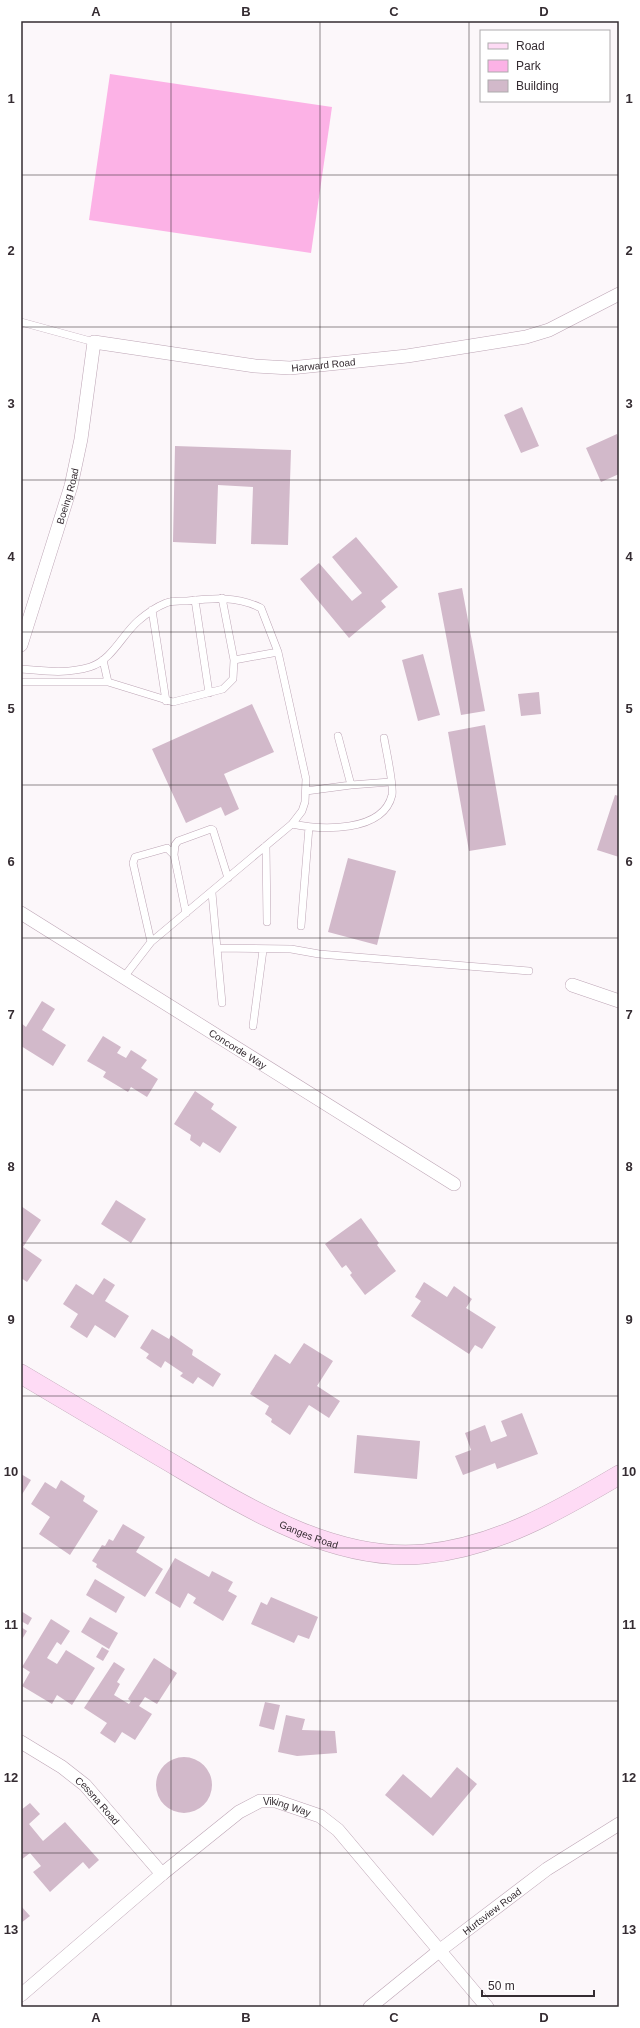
<svg xmlns="http://www.w3.org/2000/svg" width="640" height="2028" viewBox="0 0 640 2028" font-family="Arial,sans-serif">
  <rect width="100%" height="100%" fill="#fcf7fa"/>
  <path fill="#fcb2e6" d="M 110,74 L 332,107 L 311,253 L 89,220 Z"/>
  <path fill="#d2b9ca" d="M 522,407 L 539,446 L 521,453 L 504,415 Z
    M 617,434 L 619,440 L 619,474 L 601,482 L 586,448 Z
    M 175,446 L 291,450 L 288,545 L 251,544 L 253,487 L 218,485 L 216,544 L 173,542 Z
    M 356,537 L 398,587 L 381,601 L 386,607 L 349,638 L 300,579 L 319,563 L 352,601 L 362,593 L 332,557 Z
    M 462,588 L 485,711 L 461,715 L 438,593 Z
    M 423,654 L 440,715 L 418,721 L 402,660 Z
    M 539,692 L 541,714 L 521,716 L 518,694 Z
    M 252,704 L 274,752 L 224,774 L 239,809 L 225,816 L 221,807 L 186,823 L 152,749 Z
    M 485,725 L 506,845 L 469,851 L 448,732 Z
    M 615,795 L 619,796 L 619,857 L 597,850 Z
    M 348,858 L 396,871 L 377,945 L 328,932 Z
    M 42,1001 L 55,1009 L 42,1030 L 66,1045 L 53,1066 L 21,1046 L 21,1023 L 26,1027 Z
    M 103,1036 L 121,1047 L 117,1053 L 126,1058 L 131,1050 L 147,1060 L 141,1068 L 158,1079 L 147,1097 L 131,1087 L 128,1092 L 103,1077 L 106,1072 L 87,1061 Z
    M 195,1091 L 214,1104 L 211,1109 L 237,1127 L 220,1153 L 203,1142 L 200,1147 L 190,1140 L 191,1135 L 174,1124 Z
    M 116,1200 L 146,1219 L 131,1243 L 101,1224 Z
    M 21,1206 L 41,1220 L 23,1247 L 42,1260 L 27,1282 L 21,1278 Z
    M 361,1218 L 379,1243 L 377,1245 L 396,1271 L 365,1295 L 350,1275 L 352,1273 L 346,1265 L 342,1268 L 325,1244 Z
    M 104,1278 L 115,1285 L 105,1301 L 129,1316 L 115,1338 L 95,1325 L 87,1338 L 70,1327 L 78,1314 L 63,1304 L 76,1284 L 93,1295 Z
    M 424,1282 L 447,1297 L 454,1286 L 472,1299 L 466,1308 L 496,1327 L 482,1349 L 475,1345 L 469,1354 L 411,1316 L 421,1301 L 415,1297 Z
    M 152,1329 L 169,1339 L 171,1335 L 193,1350 L 192,1355 L 221,1374 L 213,1387 L 198,1377 L 193,1384 L 180,1376 L 183,1373 L 165,1361 L 161,1368 L 146,1358 L 149,1354 L 140,1348 Z
    M 304,1343 L 333,1361 L 317,1386 L 340,1401 L 329,1418 L 309,1405 L 290,1435 L 271,1422 L 272,1419 L 265,1414 L 269,1406 L 250,1394 L 275,1354 L 290,1364 Z
    M 522,1413 L 538,1454 L 497,1469 L 495,1463 L 463,1475 L 455,1456 L 471,1450 L 465,1433 L 485,1425 L 491,1442 L 507,1436 L 501,1421 Z
    M 357,1435 L 420,1441 L 417,1479 L 354,1473 Z
    M 21,1474 L 31,1480 L 21,1496 Z
    M 61,1480 L 85,1496 L 83,1501 L 98,1511 L 70,1555 L 39,1534 L 50,1517 L 31,1504 L 45,1482 L 56,1489 Z
    M 123,1524 L 145,1537 L 136,1552 L 163,1569 L 145,1597 L 96,1567 L 97,1564 L 92,1561 L 102,1545 L 105,1546 L 109,1539 L 113,1541 Z
    M 175,1558 L 209,1577 L 212,1571 L 233,1582 L 228,1591 L 237,1596 L 223,1621 L 193,1603 L 196,1598 L 188,1593 L 180,1608 L 155,1593 Z
    M 95,1579 L 125,1597 L 116,1613 L 86,1595 Z
    M 271,1597 L 318,1617 L 309,1639 L 298,1635 L 294,1643 L 251,1624 L 261,1602 L 267,1605 Z
    M 21,1611 L 32,1618 L 28,1625 L 21,1621 Z
    M 90,1617 L 118,1633 L 109,1649 L 81,1632 Z
    M 51,1619 L 70,1631 L 61,1645 L 57,1642 L 47,1658 L 57,1664 L 66,1650 L 95,1668 L 72,1705 L 57,1695 L 52,1704 L 22,1686 L 30,1672 L 22,1667 Z
    M 21,1627 L 27,1631 L 21,1641 Z
    M 102,1647 L 109,1651 L 103,1661 L 96,1657 Z
    M 154,1658 L 177,1673 L 157,1704 L 145,1697 L 139,1706 L 152,1714 L 135,1740 L 122,1732 L 115,1743 L 100,1733 L 107,1723 L 84,1708 L 114,1662 L 125,1669 L 117,1682 L 120,1684 L 114,1695 L 129,1704 L 131,1701 L 128,1699 Z
    M 265,1702 L 280,1705 L 274,1730 L 259,1726 Z
    M 286,1715 L 305,1719 L 302,1730 L 335,1731 L 337,1753 L 297,1756 L 278,1752 Z
    M156 1785a28 28 0 1 1 56 0a28 28 0 1 1-56 0Z
    M 457,1767 L 477,1784 L 433,1836 L 385,1795 L 403,1774 L 431,1798 Z
    M 30,1803 L 40,1814 L 29,1824 L 43,1841 L 65,1822 L 99,1860 L 89,1869 L 83,1862 L 50,1892 L 33,1872 L 41,1866 L 30,1853 L 21,1860 L 21,1810 Z
    M 21,1906 L 30,1916 L 21,1923 Z"/>
  <g fill="none" stroke-linecap="round" stroke-linejoin="round">
    <g stroke="#bda5b5" stroke-width="8">
      <path id="lane" d="M 21,322 L 94,342
        M 195,600 L 209,693
        M 152,610 L 166,701
        M 103,660 L 108,682
        M 234,660 L 278,652
        M 21,669 C 44,671 67,674 90,667 C 112,660 122,635 138,621 C 146,614 156,607 166,603 C 172,600 180,601 187,601 C 213,598 237,596 261,608 L 278,652 L 306,779 L 305,802 L 302,811 L 292,824 L 151,942
        M 21,682 L 108,682 L 173,702 L 223,689 L 233,679 L 234,660 L 222,598
        M 338,736 L 351,785
        M 306,791 L 351,785 L 390,782
        M 292,824 C 321,830 383,833 392,795 C 394,785 386,750 384,738
        M 266,846 L 267,922
        M 174,855 L 175,845 L 178,841 L 211,829 L 213,830 L 228,878
        M 212,893 L 222,1003
        M 301,926 L 309,827
        M 217,948 L 291,949 L 319,954 L 529,971
        M 124,977 L 151,942 L 133,863 L 135,857 L 167,848 L 174,855 L 186,913
        M 253,1026 L 263,950"/>
    </g>
    <g stroke="#bda5b5" stroke-width="14">
      <g id="street">
        <path id="s1" d="M 21,645 L 71,486 L 81,439 L 94,342 L 255,366 L 290,368 L 407,356 L 526,337 L 549,330 L 619,294"/>
        <path id="s2" d="M 21,913 L 454,1184"/>
        <path d="M 572,985 L 619,1001"/>
        <path id="s3" d="M 21,1742 L 62,1767 L 85,1785 L 162,1874"/>
        <path id="s4" d="M 21,1995 L 162,1874 L 239,1812 L 260,1801 L 276,1801 L 320,1816 L 338,1830 L 487,2007"/>
        <path id="s5" d="M 370,2007 L 439,1951 L 547,1869 L 619,1824"/>
      </g>
    </g>
    <g stroke="#bda5b5" stroke-width="20">
      <g id="secondary">
        <path id="s6" d="M 21,1374 C 68,1402 114,1429 161,1457 C 238,1502 330,1563 424,1554 C 496,1547 558,1511 619,1475"/>
      </g>
    </g>
    <use href="#lane" stroke="#fff" stroke-width="7"/>
    <use href="#street" stroke="#fff" stroke-width="13"/>
    <use href="#secondary" stroke="#fedbf5" stroke-width="19"/>
  </g>
  <path fill="none" stroke="#352c32" stroke-width="1" stroke-opacity="0.55" d="M 171,21 L 171,2007M 320,21 L 320,2007M 469,21 L 469,2007M 21,175 L 619,175M 21,327 L 619,327M 21,480 L 619,480M 21,632 L 619,632M 21,785 L 619,785M 21,938 L 619,938M 21,1090 L 619,1090M 21,1243 L 619,1243M 21,1396 L 619,1396M 21,1548 L 619,1548M 21,1701 L 619,1701M 21,1853 L 619,1853"/>
  <g text-anchor="middle" stroke-width="3.5" stroke-linejoin="round" paint-order="stroke">
    <g font-size="10" fill="#352c32" stroke="#fff">
      <text dy="4" stroke="none"><textPath href="#s1" startOffset="544">Harward Road</textPath></text>
      <text dy="4" stroke="none"><textPath href="#s1" startOffset="156">Boeing Road</textPath></text>
      <text dy="4" stroke="none"><textPath href="#s2" startOffset="256">Concorde Way</textPath></text>
      <text dy="4" stroke="none"><textPath href="#s6" startOffset="330">Ganges Road</textPath></text>
      <text dy="4" stroke="none"><textPath href="#s3" startOffset="97">Cessna Road</textPath></text>
      <text dy="4" stroke="none"><textPath href="#s4" startOffset="336">Viking Way</textPath></text>
      <text dy="4" stroke="none"><textPath href="#s5" startOffset="155">Hurtsview Road</textPath></text>
    </g>
  </g>
  <rect width="640" height="2028" fill="none" stroke="#ffffff" stroke-width="44"/>
  <rect x="480" y="30" width="130" height="72" fill="#ffffff" stroke="#aeabad"/>
  <rect x="488" y="43" width="20" height="6" fill="#fedbf5" stroke="#aeabad"/>
  <text x="516" y="50" font-size="12" fill="#352c32">Road</text>
  <rect x="488" y="60" width="20" height="12" fill="#fcb2e6" stroke="#aeabad"/>
  <text x="516" y="70" font-size="12" fill="#352c32">Park</text>
  <rect x="488" y="80" width="20" height="12" fill="#d2b9ca" stroke="#aeabad"/>
  <text x="516" y="90" font-size="12" fill="#352c32">Building</text>
  <path d="M482 1990v6h112v-6" fill="none" stroke="#352c32" stroke-width="2"/>
  <text x="488" y="1990" font-size="12" fill="#352c32" stroke="#ffffff" stroke-width="3" paint-order="stroke">50 m</text>
  <rect x="22" y="22" width="596" height="1984" fill="none" stroke="#352c32" stroke-width="1.5"/>
  <g font-size="13" text-anchor="middle" font-weight="bold" fill="#352c32">
    <text x="96" y="16">A</text>
    <text x="246" y="16">B</text>
    <text x="394" y="16">C</text>
    <text x="544" y="16">D</text>
    <text x="11" y="103">1</text>
    <text x="629" y="103">1</text>
    <text x="11" y="255">2</text>
    <text x="629" y="255">2</text>
    <text x="11" y="408">3</text>
    <text x="629" y="408">3</text>
    <text x="11" y="561">4</text>
    <text x="629" y="561">4</text>
    <text x="11" y="713">5</text>
    <text x="629" y="713">5</text>
    <text x="11" y="866">6</text>
    <text x="629" y="866">6</text>
    <text x="11" y="1019">7</text>
    <text x="629" y="1019">7</text>
    <text x="11" y="1171">8</text>
    <text x="629" y="1171">8</text>
    <text x="11" y="1324">9</text>
    <text x="629" y="1324">9</text>
    <text x="11" y="1476">10</text>
    <text x="629" y="1476">10</text>
    <text x="11" y="1629">11</text>
    <text x="629" y="1629">11</text>
    <text x="11" y="1782">12</text>
    <text x="629" y="1782">12</text>
    <text x="11" y="1934">13</text>
    <text x="629" y="1934">13</text>
    <text x="96" y="2022">A</text>
    <text x="246" y="2022">B</text>
    <text x="394" y="2022">C</text>
    <text x="544" y="2022">D</text>
  </g>
</svg>
